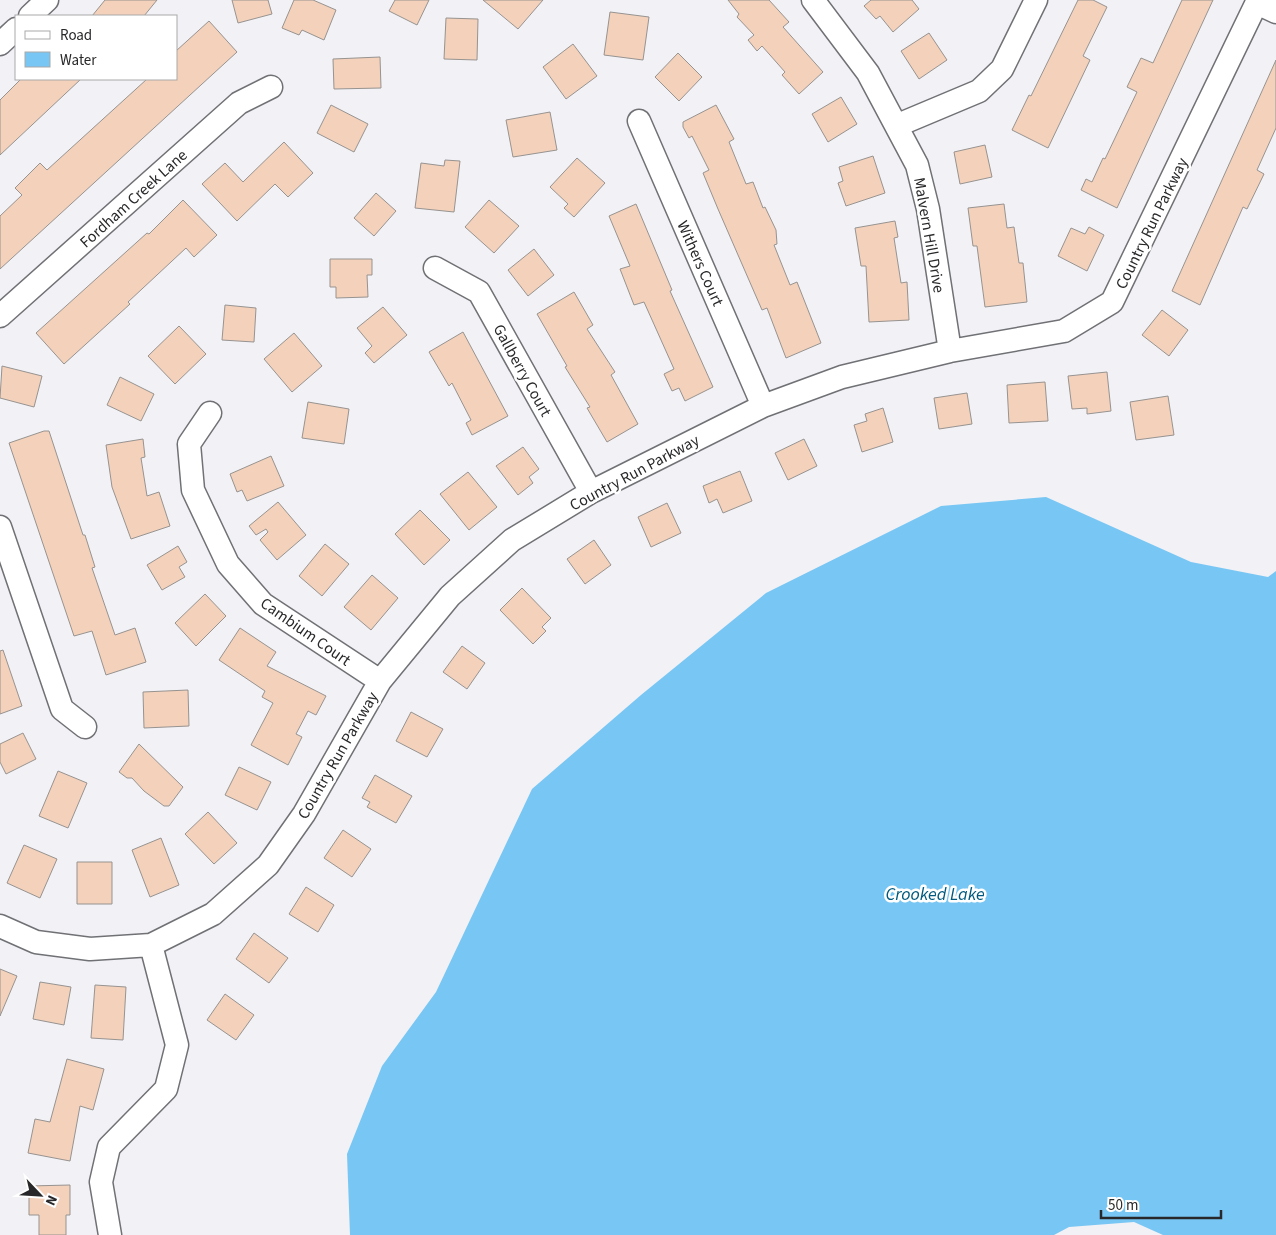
<svg xmlns="http://www.w3.org/2000/svg" width="1276" height="1235" viewBox="0 0 1276 1235" font-family="'Source Sans 3',sans-serif">
  <rect width="100%" height="100%" fill="#f1f1f6"/>
  <path fill="#78c6f3" d="M 1046,497 L 1191,562 L 1268,577 L 1276,571 L 1276,1235 L 1163,1235 L 1134,1222 L 1069,1227 L 1054,1235 L 350,1235 L 347,1154 L 382,1066 L 436,992 L 532,789 L 641,695 L 766,593 L 941,506 Z"/>
  <path fill="#f4d1bb" stroke="#979390" d="M 105,0 L 157,0 L 144,16 L 92,16 Z
    M 232,0 L 268,0 L 272,14 L 238,23 Z
    M 294,0 L 313,0 L 336,10 L 324,40 L 302,30 L 299,35 L 282,28 Z
    M 395,0 L 429,0 L 417,25 L 389,11 Z
    M 483,0 L 543,0 L 518,29 Z
    M 728,0 L 769,0 L 789,22 L 783,27 L 823,72 L 799,94 L 782,75 L 785,72 L 762,46 L 757,51 L 748,40 L 754,35 L 737,17 L 739,14 Z
    M 871,0 L 912,0 L 919,9 L 893,32 L 880,16 L 876,19 L 864,6 Z
    M 1078,0 L 1093,0 L 1107,7 L 1083,56 L 1090,60 L 1048,148 L 1012,130 L 1029,95 L 1031,96 Z
    M 1182,0 L 1213,0 L 1117,208 L 1081,190 L 1086,179 L 1092,182 L 1103,158 L 1105,159 L 1137,92 L 1127,87 L 1141,58 L 1153,63 Z
    M 610,12 L 649,17 L 643,60 L 604,55 Z
    M 446,18 L 478,19 L 477,60 L 444,59 Z
    M 209,21 L 237,52 L 0,269 L 0,216 L 22,195 L 15,188 L 40,163 L 47,170 L 147,79 L 176,79 L 176,51 Z
    M 929,33 L 947,60 L 919,79 L 901,51 Z
    M 573,44 L 597,76 L 566,99 L 543,67 Z
    M 678,53 L 702,77 L 679,101 L 655,77 Z
    M 380,57 L 381,88 L 334,89 L 333,59 Z
    M 1276,60 L 1276,128 L 1257,170 L 1264,174 L 1247,209 L 1243,207 L 1200,305 L 1172,291 Z
    M 21,79 L 81,79 L 0,155 L 0,100 Z
    M 841,97 L 857,124 L 828,142 L 812,114 Z
    M 331,105 L 368,124 L 354,152 L 317,133 Z
    M 716,105 L 734,139 L 729,142 L 746,184 L 753,182 L 763,208 L 765,207 L 776,230 L 777,244 L 774,245 L 790,285 L 797,282 L 821,343 L 786,358 L 767,308 L 762,310 L 718,209 L 703,173 L 709,170 L 692,136 L 689,138 L 683,127 L 683,122 Z
    M 550,112 L 557,150 L 513,157 L 506,120 Z
    M 284,142 L 313,173 L 288,197 L 275,184 L 237,221 L 202,184 L 225,163 L 243,182 Z
    M 985,145 L 992,177 L 960,184 L 954,152 Z
    M 873,156 L 885,193 L 846,206 L 838,183 L 843,181 L 839,167 Z
    M 577,158 L 605,183 L 574,217 L 564,208 L 568,204 L 550,187 Z
    M 445,160 L 460,161 L 454,212 L 415,208 L 421,163 L 444,166 Z
    M 376,193 L 396,211 L 374,236 L 354,218 Z
    M 183,200 L 217,235 L 194,257 L 186,248 L 128,302 L 130,304 L 64,364 L 36,333 L 147,233 L 149,234 Z
    M 489,200 L 519,226 L 494,253 L 465,227 Z
    M 636,204 L 672,290 L 670,291 L 713,387 L 685,401 L 679,388 L 672,391 L 664,374 L 674,369 L 644,302 L 634,305 L 620,269 L 630,266 L 609,216 Z
    M 1004,204 L 1007,228 L 1014,227 L 1019,263 L 1023,263 L 1027,302 L 985,307 L 977,246 L 973,246 L 968,208 Z
    M 895,221 L 898,237 L 894,238 L 901,283 L 907,282 L 909,320 L 869,322 L 866,266 L 861,266 L 855,228 Z
    M 1089,227 L 1104,235 L 1087,271 L 1058,256 L 1071,228 L 1085,234 Z
    M 534,249 L 554,275 L 528,296 L 508,270 Z
    M 330,259 L 372,259 L 372,275 L 367,275 L 368,297 L 336,298 L 336,287 L 330,287 Z
    M 574,292 L 593,325 L 587,329 L 615,372 L 611,375 L 638,424 L 607,442 L 587,408 L 590,407 L 565,367 L 567,366 L 537,314 Z
    M 225,305 L 256,308 L 254,342 L 222,340 Z
    M 383,307 L 407,335 L 374,363 L 365,353 L 372,346 L 357,328 Z
    M 1162,310 L 1188,330 L 1169,356 L 1142,335 Z
    M 179,326 L 206,354 L 175,384 L 148,356 Z
    M 463,332 L 508,416 L 472,435 L 466,423 L 471,420 L 452,383 L 449,386 L 429,352 Z
    M 294,333 L 322,366 L 292,392 L 264,359 Z
    M 2,366 L 42,376 L 34,407 L 0,398 Z
    M 1107,372 L 1111,411 L 1087,414 L 1087,408 L 1072,409 L 1068,376 Z
    M 120,377 L 154,394 L 141,421 L 107,405 Z
    M 1045,382 L 1048,421 L 1009,423 L 1007,385 Z
    M 967,393 L 972,424 L 939,429 L 934,398 Z
    M 1168,396 L 1174,435 L 1136,440 L 1130,402 Z
    M 308,402 L 349,409 L 344,444 L 302,438 Z
    M 883,408 L 893,442 L 862,452 L 854,425 L 867,421 L 865,414 Z
    M 44,431 L 49,431 L 83,535 L 85,535 L 95,567 L 92,568 L 115,635 L 135,628 L 146,662 L 106,675 L 92,631 L 74,636 L 9,443 Z
    M 143,439 L 145,457 L 141,458 L 147,496 L 159,492 L 170,526 L 131,539 L 112,487 L 106,445 Z
    M 804,439 L 817,466 L 788,480 L 775,453 Z
    M 523,447 L 539,469 L 529,477 L 533,483 L 518,495 L 496,466 Z
    M 271,456 L 284,486 L 247,501 L 242,490 L 237,492 L 230,474 Z
    M 740,471 L 752,501 L 723,513 L 717,499 L 709,503 L 703,486 Z
    M 468,472 L 497,507 L 469,530 L 440,494 Z
    M 278,502 L 306,535 L 277,560 L 260,540 L 268,532 L 266,529 L 256,535 L 249,526 Z
    M 667,503 L 681,533 L 651,547 L 638,517 Z
    M 420,510 L 450,540 L 424,565 L 395,534 Z
    M 594,540 L 611,565 L 585,584 L 567,559 Z
    M 325,544 L 349,564 L 322,596 L 299,576 Z
    M 178,546 L 187,562 L 179,567 L 185,577 L 162,590 L 147,565 Z
    M 372,575 L 398,598 L 371,630 L 344,607 Z
    M 522,588 L 551,618 L 542,627 L 546,631 L 533,644 L 500,610 Z
    M 205,594 L 226,616 L 196,646 L 175,623 Z
    M 240,628 L 276,652 L 267,666 L 326,696 L 316,715 L 308,711 L 296,734 L 302,737 L 288,765 L 251,745 L 273,703 L 262,697 L 265,691 L 219,660 Z
    M 462,646 L 485,663 L 467,689 L 443,672 Z
    M 3,650 L 22,706 L 0,714 L 0,651 Z
    M 188,690 L 189,726 L 144,728 L 143,692 Z
    M 411,712 L 443,729 L 427,757 L 396,741 Z
    M 23,733 L 36,759 L 6,774 L 0,762 L 0,744 Z
    M 139,744 L 183,787 L 169,806 L 164,806 L 144,791 L 132,778 L 127,778 L 119,772 Z
    M 239,767 L 271,782 L 257,810 L 225,795 Z
    M 58,771 L 87,783 L 68,828 L 39,816 Z
    M 375,775 L 412,796 L 396,823 L 367,807 L 370,802 L 362,798 Z
    M 208,812 L 237,843 L 214,864 L 185,834 Z
    M 343,830 L 371,849 L 352,877 L 324,858 Z
    M 161,838 L 179,885 L 150,897 L 132,850 Z
    M 24,845 L 57,859 L 40,898 L 7,883 Z
    M 77,862 L 112,862 L 112,904 L 77,904 Z
    M 306,887 L 334,905 L 318,932 L 289,914 Z
    M 254,933 L 288,958 L 269,983 L 236,959 Z
    M 0,969 L 17,976 L 0,1016 Z
    M 40,982 L 71,987 L 64,1025 L 33,1019 Z
    M 95,985 L 126,987 L 123,1040 L 91,1038 Z
    M 225,994 L 254,1015 L 236,1040 L 207,1020 Z
    M 67,1059 L 104,1069 L 93,1110 L 80,1106 L 70,1161 L 28,1153 L 35,1119 L 50,1122 Z
    M 70,1185 L 70,1215 L 66,1215 L 66,1235 L 39,1235 L 39,1215 L 29,1215 L 29,1186 Z"/>
  <g fill="none" stroke-linecap="round" stroke-linejoin="round">
    <g stroke="#707175" stroke-width="25">
      <path id="minor" d="M 813,0 L 868,73 L 917,165 L 928,209 L 950,351
        M 1257,3 L 1276,12
        M 30,16 L 47,0
        M 0,44 L 16,29
        M 639,121 L 763,406
        M 898,125 L 979,91 L 1002,69 L 1036,0
        M 435,268 L 479,292 L 591,492
        M 0,316 L 239,103 L 271,87
        M 210,413 L 189,444 L 193,490 L 228,564 L 263,604 L 380,681
        M 0,527 L 62,709 L 85,727
        M 0,926 L 36,942 L 90,949 L 151,945 L 213,914 L 268,865 L 304,814 L 380,681 L 450,596 L 512,540 L 591,492 L 763,406 L 842,377 L 950,351 L 1064,331 L 1112,302 L 1258,0
        M 110,1235 L 101,1182 L 109,1147 L 166,1089 L 177,1045 L 151,945"/>
    </g>
    <use href="#minor" stroke="#fff" stroke-width="22"/>
  </g>
  <g text-anchor="middle" stroke-width="5" stroke-linejoin="round" paint-order="stroke">
    <g font-size="16" fill="#28282a" stroke="#fff">
      <text transform="translate(133 198) rotate(-42)" y="6">Fordham Creek Lane</text>
      <text transform="translate(1151 223) rotate(-64)" y="6">Country Run Parkway</text>
      <text transform="translate(930 235) rotate(80)" y="6">Malvern Hill Drive</text>
      <text transform="translate(701 263) rotate(66)" y="6">Withers Court</text>
      <text transform="translate(523 370) rotate(61)" y="6">Gallberry Court</text>
      <text transform="translate(634 472) rotate(-28)" y="6">Country Run Parkway</text>
      <text transform="translate(306 631) rotate(35)" y="6">Cambium Court</text>
      <text transform="translate(337 755) rotate(-60)" y="6">Country Run Parkway</text>
    </g>
    <g font-size="18" font-style="italic" fill="#01597e" stroke="#fff">
      <text x="935" y="900">Crooked Lake</text>
    </g>
  </g>
  <rect x="15" y="15" width="162" height="65" fill="#ffffff" stroke="#a9a9aa"/>
  <rect x="25" y="31" width="25" height="8" fill="#ffffff" stroke="#a9a9aa"/>
  <text x="60" y="40" font-size="15" fill="#28282a">Road</text>
  <rect x="25" y="52" width="25" height="15" fill="#78c6f3" stroke="#a9a9aa"/>
  <text x="60" y="65" font-size="15" fill="#28282a">Water</text>
  <g transform="translate(40 1195) rotate(115)" stroke="#ffffff" stroke-width="4" paint-order="stroke">
  <path d="M0-4L9 19L0 12L-9 19Z" fill="#28282a"/>
  <text y="-8" font-size="14" font-weight="bold" text-anchor="middle" fill="#28282a">N</text>
  </g>
  <path d="M1101 1210v8h120v-8" fill="none" stroke="#28282a" stroke-width="2.5"/>
  <text x="1108" y="1210" font-size="15" fill="#28282a" stroke="#ffffff" stroke-width="4" paint-order="stroke">50 m</text>
</svg>
